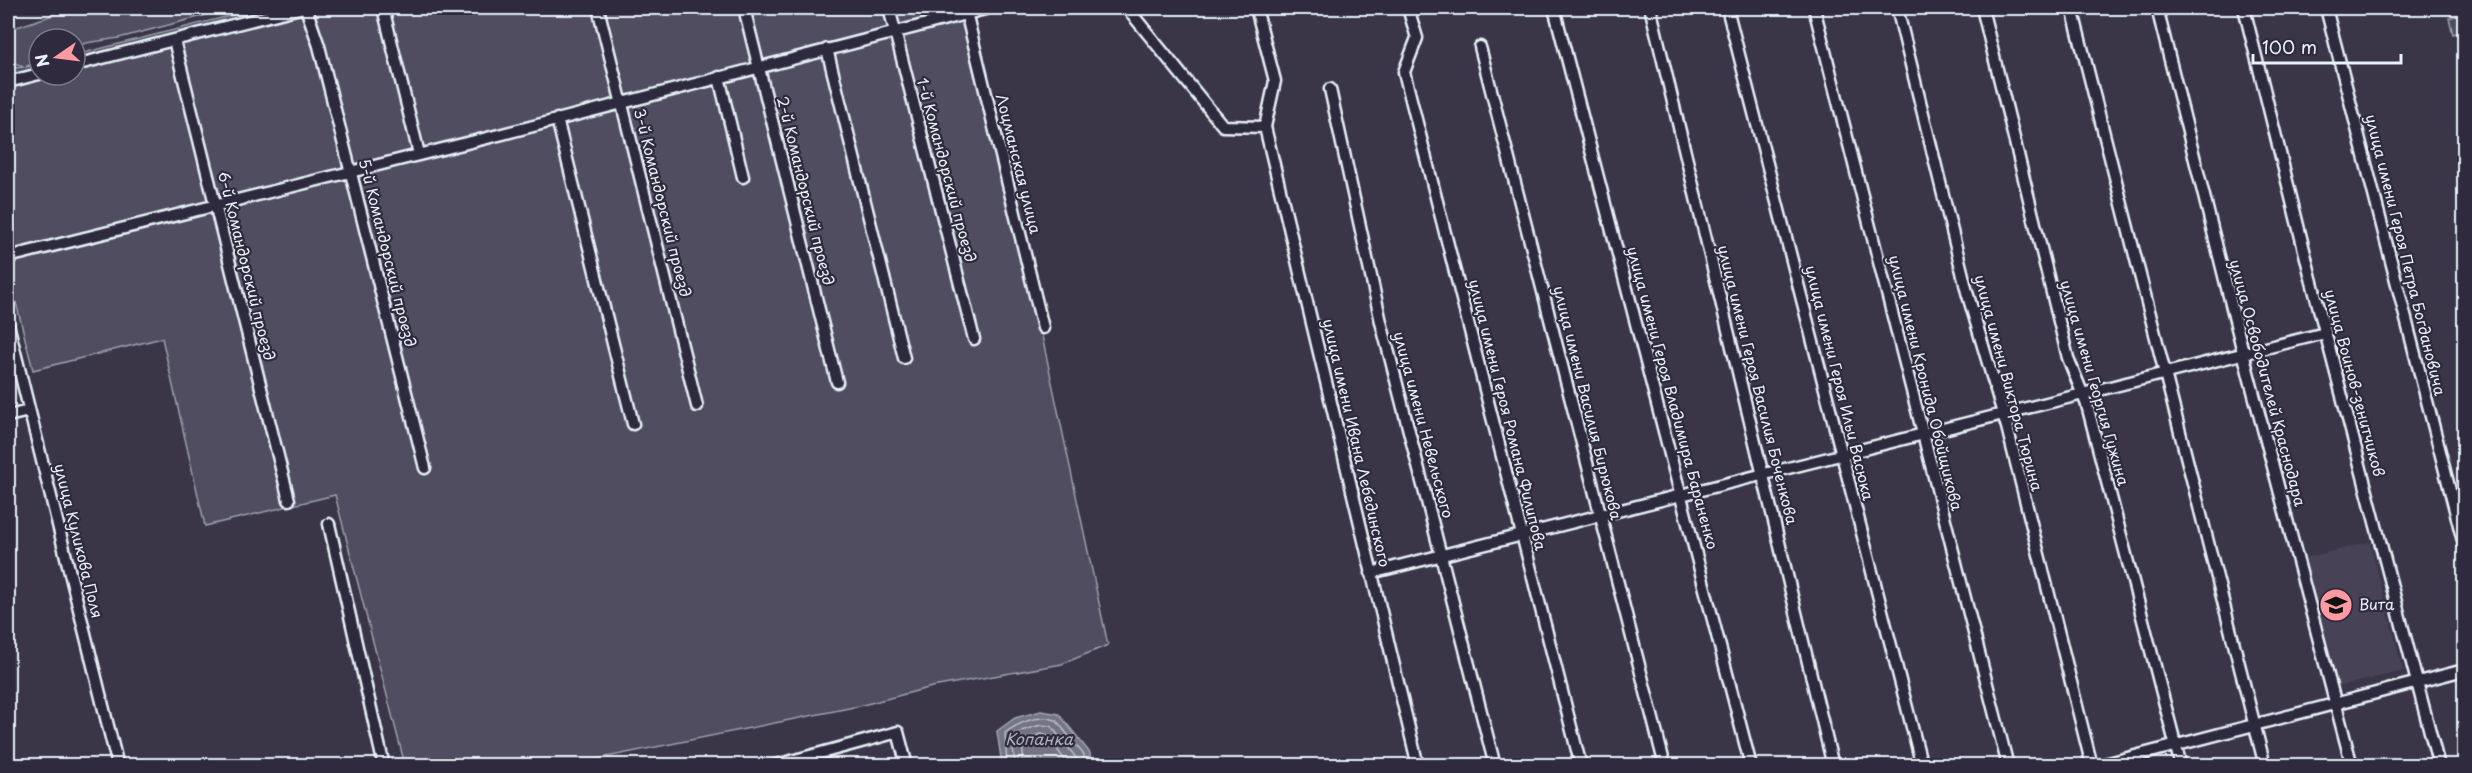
<svg xmlns="http://www.w3.org/2000/svg" width="2472" height="773" viewBox="0 0 2472 773" font-family="'Playpen Sans',sans-serif">
  <rect width="100%" height="100%" fill="#3a3648"/>
  <filter id="ink" filterUnits="userSpaceOnUse"><feTurbulence type="fractalNoise" baseFrequency=".0167" numOctaves="2"/><feDisplacementMap in="SourceGraphic" scale="12" xChannelSelector="R" yChannelSelector="G"/><feConvolveMatrix kernelMatrix="1 2 1 2 8 2 1 2 1" color-interpolation-filters="sRGB"/></filter>
  <g filter="url(#ink)">
    <path fill="#464354" d="M 2370,542 L 2403,671 L 2337,687 L 2304,558 Z"/>
    <path fill="#504e5f" stroke="#9ca0ac" stroke-width="1.5" d="M 93,8 L 233,8 L 119,38 L 86,43 L 75,47 L 75,39 L 39,39 L 39,59 L 26,67 L 39,64 L 39,75 L 75,75 L 75,55 L 261,8 L 972,8 L 1108,645 L 1062,664 L 932,687 L 859,706 L 567,765 L 405,765 L 335,495 L 205,526 L 162,338 L 33,370 L 8,271 L 8,69 L 23,67 L 13,62 L 8,64 L 8,30 L 59,13 L 72,13 Z
      M 2464,13 L 2464,31 L 2453,34 L 2449,18 Z"/>
    <path fill="#737482" stroke="#a2a6b1" stroke-width="1.5" d="M 1041,711 L 1059,714 L 1090,753 L 1091,765 L 1002,765 L 997,731 L 1015,718 Z"/>
    <g fill="none" stroke-linecap="round" stroke-linejoin="round">
      <path stroke="#b9bfc9" stroke-width="1.5" d="M 1007,766 L 1005,733 C 1020,722 1038,714 1056,720 L 1084,755 L 1085,766
        M 1015,766 L 1012,737 L 1021,731 L 1041,725 L 1051,726 L 1077,759 L 1078,766
        M 1024,766 L 1022,741 L 1041,734 L 1047,735 L 1069,766"/>
      <g stroke="#e8f1f8" stroke-width="15">
        <path id="minor" d="M 306,8 L 319,46 L 425,468
          M 383,8 L 419,154
          M 598,8 L 697,406
          M 744,8 L 837,382
          M 889,8 L 974,339
          M 965,8 L 1043,328
          M 1127,8 L 1223,126 L 1265,127
          M 1256,8 L 1275,81 L 1265,127 L 1418,766
          M 1408,8 L 1417,38 L 1404,72 L 1581,766
          M 1554,8 L 1751,766
          M 1727,8 L 1922,766
          M 1814,8 L 2008,766
          M 1897,8 L 1967,292 L 2007,427 L 2092,766
          M 1982,8 L 2068,358 L 2087,405 L 2181,766
          M 2072,8 L 2265,766
          M 2157,8 L 2248,372 L 2352,766
          M 2244,8 L 2311,278 L 2439,766
          M 2326,8 L 2464,545
          M 1651,11 L 1833,766
          M 174,40 L 289,500
          M 1480,47 L 1665,766
          M 827,49 L 904,358
          M 75,65 L 300,8
          M 719,77 L 743,177
          M 8,82 L 39,74
          M 1330,89 L 1381,322 L 1495,766
          M 557,119 L 633,424
          M 8,257 L 487,138 L 989,8
          M 8,324 L 118,766
          M 8,416 L 29,411
          M 329,524 L 384,766
          M 1371,573 L 2325,333
          M 773,766 L 898,732 L 907,766
          M 2097,766 L 2464,670"/>
      </g>
      <use href="#minor" stroke="#2f2a3d" stroke-width="10"/>
    </g>
  </g>
  <defs>
    <g id="school-disc" transform="scale(1.725)"><circle r="9.5" fill="#ff9aa2" stroke="#2f2a3d"/><path d="M0-5L7-2L0 1L-7-2ZM-4 1L0 2.5L4 1V4Q0 6-4 4Z" fill="#111"/></g>
  </defs>
  <g fill-rule="evenodd">
    <use href="#school-disc" x="2336" y="605"/>
  </g>
  <g text-anchor="middle" stroke-width="4.5" stroke-linejoin="round" paint-order="stroke">
    <g font-size="15" fill="#e8f1f8" stroke="#2f2a3d">
      <text transform="translate(1018 164) rotate(76)" y="5">Лоцманская улица</text>
      <text transform="translate(946 170) rotate(75)" y="5">1-й Командорский проезд</text>
      <text transform="translate(805 191) rotate(76)" y="5">2-й Командорский проезд</text>
      <text transform="translate(662 203) rotate(76)" y="5">3-й Командорский проезд</text>
      <text transform="translate(387 253) rotate(76)" y="5">5-й Командорский проезд</text>
      <text transform="translate(2405 255) rotate(76)" y="5">улица имени Героя Петра Богдановича</text>
      <text transform="translate(246 266) rotate(76)" y="5">6-й Командорский проезд</text>
      <text transform="translate(1839 383) rotate(76)" y="5">улица имени Героя Ильи Васюка</text>
      <text transform="translate(1925 383) rotate(76)" y="5">улица имени Кронида Обойщикова</text>
      <text transform="translate(2008 383) rotate(75)" y="5">улица имени Виктора Тюрина</text>
      <text transform="translate(2094 383) rotate(74)" y="5">улица имени Георгия Гужина</text>
      <text transform="translate(2267 383) rotate(75)" y="5">улица Освободителей Краснодара</text>
      <text transform="translate(2354 383) rotate(75)" y="5">улица Воинов-зенитчиков</text>
      <text transform="translate(1757 385) rotate(76)" y="5">улица имени Героя Василия Боченкова</text>
      <text transform="translate(1672 398) rotate(75)" y="5">улица имени Героя Владимира Бараненко</text>
      <text transform="translate(1587 403) rotate(76)" y="5">улица имени Василия Бирюкова</text>
      <text transform="translate(1507 415) rotate(76)" y="5">улица имени Героя Романа Филипова</text>
      <text transform="translate(1423 425) rotate(75)" y="5">улица имени Невельского</text>
      <text transform="translate(1356 443) rotate(77)" y="5">улица имени Ивана Лебединского</text>
      <text transform="translate(78 541) rotate(76)" y="5">улица Куликова Поля</text>
    </g>
    <g font-size="15" fill="#e8f1f8" stroke="#2f2a3d" text-anchor="start">
      <text x="2359" y="610">Вита</text>
    </g>
    <g font-size="16" font-style="italic" fill="#aeb2bd" stroke="#2f2a3d">
      <text x="1039" y="745">Копанка</text>
    </g>
  </g>
  <rect width="2472" height="773" fill="none" stroke="#2f2a3d" stroke-width="30"/>
  <rect x="15" y="15" width="2442" height="743" fill="none" stroke="#e8f1f8" stroke-width="2" filter="url(#ink)"/>
  <g transform="translate(57 57) rotate(256)"><circle r="28" fill="#2f2a3d" stroke="#797a88" stroke-width="1.5"/>
  <path d="M0-4.5L10 22L0 15L-10 22Z" fill="#ff9aa2"/>
  <text y="-9" font-size="16" font-weight="bold" text-anchor="middle" fill="#e8f1f8">N</text>
  </g>
  <path d="M2253 54v9h148v-9" fill="none" stroke="#e8f1f8" stroke-width="3"/>
  <text x="2262" y="54" font-size="18" fill="#e8f1f8" stroke="#2f2a3d" stroke-width="4.5" paint-order="stroke">100 m</text>
</svg>
